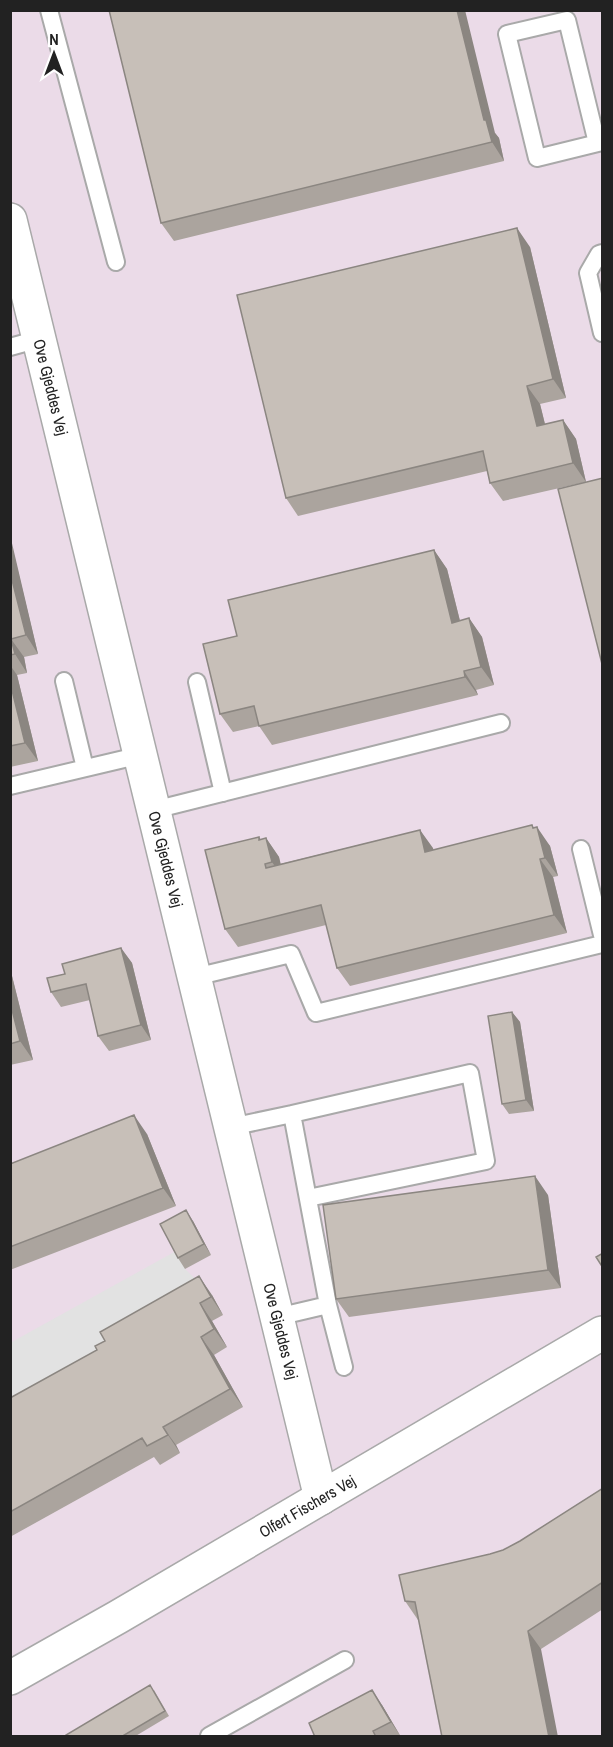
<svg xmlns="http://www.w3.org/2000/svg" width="613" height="1747" viewBox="0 0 613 1747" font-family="'Archivo Narrow',sans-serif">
  <rect width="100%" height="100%" fill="#f2efe9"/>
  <path fill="#ebdbe8" d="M 11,11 L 602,11 L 602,1736 L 11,1736 Z"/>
  <path fill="#e2e2e2" d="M 176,1251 L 185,1269 L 212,1295 L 11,1424 L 10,1343 Z"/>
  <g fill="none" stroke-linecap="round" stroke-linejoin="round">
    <g stroke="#a9a9a9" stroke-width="20">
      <path id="service" d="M 49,10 L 116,262
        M 597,143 L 567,20 L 507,34 L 537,158 L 602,142
        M 602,253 L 599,254 L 588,273 L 602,333
        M 10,347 L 39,339
        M 64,681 L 85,768
        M 197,682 L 223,793
        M 10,786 L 141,755
        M 154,810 L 501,723
        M 581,849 L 602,935
        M 195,977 L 291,954 L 316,1013 L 602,944
        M 292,1114 L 470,1073 L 486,1161 L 308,1198
        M 231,1127 L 292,1114 L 328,1305 L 277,1317
        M 328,1305 L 344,1367
        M 209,1736 L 345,1660"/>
    </g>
    <g stroke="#a9a9a9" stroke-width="36">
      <path id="minor" d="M 10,220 L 321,1498"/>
    </g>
    <g stroke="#a9a9a9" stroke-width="36">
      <path id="tertiary" d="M 10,1678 L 118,1617 L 602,1333"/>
    </g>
    <use href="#service" stroke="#fff" stroke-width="16"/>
    <use href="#minor" stroke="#fff" stroke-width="33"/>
    <use href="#tertiary" stroke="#fff" stroke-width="33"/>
  </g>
  <path fill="#aba49e" d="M 495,133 L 499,138 L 504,161 L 174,241 L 161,223 Z
    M 530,247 L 566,398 L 540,404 L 545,424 L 563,420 L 576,439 L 586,482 L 503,501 L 490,483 L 487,471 L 298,516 L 286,498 Z
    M 10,538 L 38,654 L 24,657 L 27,673 L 17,675 L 38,761 L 10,767 Z
    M 434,550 L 447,569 L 460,621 L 469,618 L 482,637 L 494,685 L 476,690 L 478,695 L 272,745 L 259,726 L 233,732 L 220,714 L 237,636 Z
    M 534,828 L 550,846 L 558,876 L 553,877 L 567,933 L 350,986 L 337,968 L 326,925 L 238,947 L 225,929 L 259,837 L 261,840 L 266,838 L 279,857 L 280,864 L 420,830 L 433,850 Z
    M 121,948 L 132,963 L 151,1040 L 109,1051 L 98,1036 L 90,1000 L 61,1007 L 51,992 L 65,974 Z
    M 10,968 L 33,1060 L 10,1065 Z
    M 512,1012 L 520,1022 L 534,1111 L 509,1114 L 502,1104 Z
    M 147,1134 L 176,1206 L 10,1270 L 10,1164 Z
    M 548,1195 L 561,1288 L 349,1317 L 336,1299 Z
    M 193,1221 L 211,1255 L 185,1269 L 178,1258 Z
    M 212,1295 L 223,1315 L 212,1321 L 227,1347 L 214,1355 L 243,1407 L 176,1445 L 180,1453 L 160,1465 L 154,1457 L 10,1537 L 10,1398 Z
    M 603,1488 L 603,1609 L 541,1649 L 418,1620 L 405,1601 L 490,1554 L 503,1550 L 520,1541 Z
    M 154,1690 L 169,1716 L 134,1737 L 67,1737 Z
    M 382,1705 L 401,1737 L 315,1737 Z"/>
  <path fill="#8b8681" d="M 457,10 L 465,10 L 495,133 L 499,138 L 504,161 L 492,142 L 484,120 Z
    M 517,228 L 530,247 L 566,398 L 553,379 Z
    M 527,386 L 540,404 L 550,445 L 537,426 Z
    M 563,420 L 576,439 L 586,482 L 573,463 Z
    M 10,538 L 11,539 L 38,654 L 26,635 L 10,572 Z
    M 434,550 L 447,569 L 465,641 L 452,623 Z
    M 469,618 L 482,637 L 494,685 L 481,667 Z
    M 11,639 L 24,657 L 27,673 L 15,654 Z
    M 10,665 L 17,675 L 38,761 L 25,743 L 10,682 Z
    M 464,671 L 476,690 L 478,695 L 465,677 Z
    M 532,825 L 539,836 L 537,827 L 550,846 L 558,876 L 545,858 Z
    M 420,830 L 433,848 L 438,870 L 425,852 Z
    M 259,837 L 269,852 L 266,838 L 279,857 L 285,881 L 272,862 L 259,840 Z
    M 540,859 L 553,877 L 567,933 L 554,915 Z
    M 121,948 L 132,963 L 151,1040 L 141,1025 Z
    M 10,968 L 33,1060 L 20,1041 L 10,1002 Z
    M 512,1012 L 520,1022 L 534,1111 L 526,1100 Z
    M 134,1115 L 147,1134 L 176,1206 L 163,1188 Z
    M 535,1176 L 548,1195 L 561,1288 L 548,1270 Z
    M 186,1210 L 193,1221 L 211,1255 L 204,1244 Z
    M 199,1276 L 212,1295 L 223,1315 L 211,1297 Z
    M 200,1303 L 212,1321 L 227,1347 L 214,1329 Z
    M 201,1337 L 214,1355 L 243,1407 L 230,1389 Z
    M 163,1427 L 176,1445 L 180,1453 L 168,1435 Z
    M 528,1631 L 541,1649 L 558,1737 L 549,1737 Z
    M 372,1690 L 382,1705 L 401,1737 L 391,1722 Z"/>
  <path fill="#c7bfb8" stroke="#8b8681" stroke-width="1.5" d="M 109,10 L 457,10 L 484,120 L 486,120 L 492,142 L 161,223 Z
    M 517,228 L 553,379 L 527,386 L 537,426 L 563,420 L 573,463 L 490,483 L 483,451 L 286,498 L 237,295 Z
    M 603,478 L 603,664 L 602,664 L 558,489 Z
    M 434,550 L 452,623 L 469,618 L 481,667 L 464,671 L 465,677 L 259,726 L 254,706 L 220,714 L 203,644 L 237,636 L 228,600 Z
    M 10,572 L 26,635 L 11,639 L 15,654 L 10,655 Z
    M 10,682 L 25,743 L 10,746 Z
    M 532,825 L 533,828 L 537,827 L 545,858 L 540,859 L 554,915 L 337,968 L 321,905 L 225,929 L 205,850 L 259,837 L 259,840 L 266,838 L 272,862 L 265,864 L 266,868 L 420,830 L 425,852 Z
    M 121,948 L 141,1025 L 98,1036 L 86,984 L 51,992 L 47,978 L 65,974 L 62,964 Z
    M 10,1002 L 20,1041 L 10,1044 Z
    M 512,1012 L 526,1100 L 502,1104 L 488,1016 Z
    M 134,1115 L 163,1188 L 10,1247 L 10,1164 Z
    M 535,1176 L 548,1270 L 336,1299 L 323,1205 Z
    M 186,1210 L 204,1244 L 178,1258 L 160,1224 Z
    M 603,1253 L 603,1268 L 596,1257 Z
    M 199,1276 L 211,1297 L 200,1303 L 214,1329 L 201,1337 L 230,1389 L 163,1427 L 168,1435 L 147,1446 L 142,1438 L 10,1512 L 10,1398 L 97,1350 L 95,1346 L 105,1341 L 100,1332 Z
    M 603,1488 L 603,1582 L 528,1631 L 549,1737 L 442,1737 L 415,1602 L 405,1601 L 399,1575 L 490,1554 L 503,1550 L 520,1541 Z
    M 150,1685 L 165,1711 L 121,1737 L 67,1737 L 66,1735 Z
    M 372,1690 L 391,1722 L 373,1731 L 376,1737 L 315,1737 L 309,1723 Z"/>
  <g text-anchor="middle" stroke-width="6" stroke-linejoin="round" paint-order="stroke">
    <g font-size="16" fill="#222" stroke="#fff">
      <text transform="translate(51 387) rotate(76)" y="6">Ove Gjeddes Vej</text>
      <text transform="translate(166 859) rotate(76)" y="6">Ove Gjeddes Vej</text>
      <text transform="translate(281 1331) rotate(76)" y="6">Ove Gjeddes Vej</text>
      <text transform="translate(307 1506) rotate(-30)" y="6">Olfert Fischers Vej</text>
    </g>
  </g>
  <rect width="613" height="1747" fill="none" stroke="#222222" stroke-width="24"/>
  <g transform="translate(54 54)" stroke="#ffffff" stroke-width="4.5" paint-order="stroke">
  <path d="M0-4.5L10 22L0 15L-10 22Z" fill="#222222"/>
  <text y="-9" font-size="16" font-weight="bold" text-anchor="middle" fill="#222222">N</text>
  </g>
</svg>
